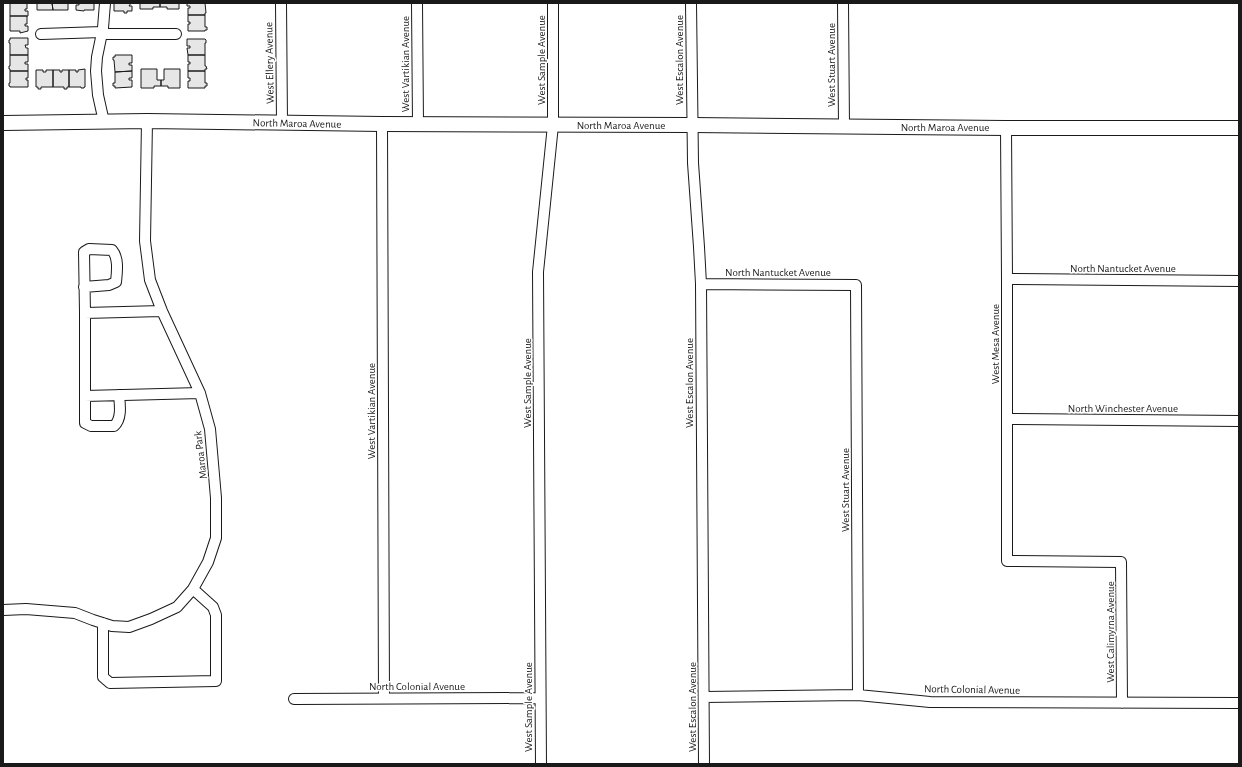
<svg xmlns="http://www.w3.org/2000/svg" width="1242" height="767" viewBox="0 0 1242 767" font-family="'Alegreya Sans',sans-serif">
  <rect width="100%" height="100%" fill="#fff"/>
  <path fill="#e6e6e6" stroke="#1a1a1a" d="M 10,3 L 27,3 L 27,9 L 25,9 L 25,11 L 28,11 L 28,16 L 10,16 Z
    M 37,3 L 52,3 L 53,10 L 37,10 Z
    M 52,3 L 68,3 L 68,10 L 53,10 Z
    M 79,3 L 94,3 L 94,10 L 84,10 L 84,11 L 76,10 L 76,5 L 79,5 Z
    M 114,3 L 131,3 L 129,6 L 132,6 L 132,11 L 127,11 L 127,13 L 124,13 L 124,11 L 114,11 Z
    M 140,3 L 160,3 L 160,7 L 153,7 L 153,9 L 140,9 Z
    M 160,3 L 179,3 L 179,9 L 167,9 L 167,7 L 160,7 Z
    M 187,3 L 205,3 L 206,13 L 205,13 L 205,15 L 188,15 L 188,8 L 190,8 L 190,6 L 187,6 Z
    M 188,15 L 205,15 L 205,27 L 207,27 L 207,30 L 205,30 L 205,31 L 188,31 L 188,24 L 190,24 L 190,22 L 188,22 Z
    M 10,16 L 27,16 L 27,24 L 25,24 L 25,26 L 28,26 L 28,31 L 20,33 L 20,31 L 10,31 Z
    M 10,38 L 28,38 L 28,45 L 25,45 L 26,48 L 28,48 L 28,55 L 10,55 L 10,43 L 9,43 L 9,40 L 10,40 Z
    M 187,39 L 205,39 L 206,40 L 206,43 L 205,43 L 205,55 L 188,55 L 187,48 L 190,48 L 190,46 L 187,46 Z
    M 10,55 L 28,55 L 28,62 L 25,62 L 25,64 L 28,64 L 28,71 L 10,71 L 10,69 L 9,69 L 9,66 L 10,66 Z
    M 115,55 L 132,55 L 132,63 L 129,63 L 129,65 L 132,65 L 132,71 L 115,72 L 114,60 L 113,60 L 113,57 L 115,57 Z
    M 188,55 L 205,55 L 205,66 L 206,66 L 207,69 L 205,69 L 205,71 L 188,71 L 188,64 L 190,64 L 190,62 L 188,62 Z
    M 85,69 L 85,87 L 84,87 L 84,88 L 81,88 L 81,87 L 69,87 L 69,70 L 76,70 L 76,72 L 78,72 L 78,70 Z
    M 141,69 L 157,69 L 157,80 L 161,80 L 161,86 L 154,86 L 154,88 L 141,88 Z
    M 164,69 L 180,69 L 180,88 L 168,88 L 168,86 L 161,86 L 161,80 L 164,80 Z
    M 36,70 L 43,70 L 43,72 L 46,72 L 46,70 L 53,70 L 53,87 L 41,87 L 41,89 L 38,89 L 38,87 L 36,87 Z
    M 53,70 L 60,70 L 60,72 L 62,72 L 62,70 L 69,70 L 69,87 L 67,87 L 67,89 L 64,89 L 64,87 L 53,87 Z
    M 10,71 L 28,71 L 28,78 L 26,78 L 26,80 L 28,80 L 28,87 L 10,87 L 10,86 L 9,86 L 9,83 L 10,83 Z
    M 132,71 L 132,78 L 129,78 L 129,80 L 132,80 L 132,87 L 115,88 L 115,86 L 113,86 L 113,83 L 115,83 L 115,72 Z
    M 188,71 L 205,71 L 205,83 L 207,83 L 207,86 L 205,86 L 205,88 L 188,88 L 188,81 L 190,81 L 190,78 L 188,78 Z"/>
  <g fill="none" stroke-linecap="round" stroke-linejoin="round">
    <g stroke="#1a1a1a" stroke-width="12">
      <path id="minor" d="M 281,3 L 282,123
        M 417,3 L 418,124
        M 691,3 L 693,163 L 699,247 L 701,284 L 704,764
        M 843,3 L 844,127
        M 41,34 L 102,32 L 107,34 L 176,34
        M 104,122 L 98,95 L 96,71 L 97,57 L 103,28 L 105,3
        M 382,124 L 384,698
        M 1006,128 L 1007,279 L 1007,561 L 1121,562 L 1122,703
        M 1007,279 L 1239,281
        M 701,284 L 856,285 L 858,695
        M 84,287 L 109,285 L 116,282 C 117,272 119,258 112,250 L 89,249 L 84,252 L 85,313
        M 162,311 L 85,313 L 85,396 L 200,393
        M 85,396 L 85,423 L 91,426 L 114,426 C 122,419 120,405 119,395
        M 1007,419 L 1239,421
        M 3,610 L 26,609 L 75,613 L 93,620 L 112,626 L 129,627 L 151,619 L 177,607 L 193,589 L 208,562 L 216,538 L 216,498 L 210,429 L 200,393 L 162,311 L 150,280 L 145,241 L 147,121
        M 103,623 L 103,677 L 110,683 L 216,681 L 216,615 L 213,607 L 193,589
        M 704,697 L 858,695 L 930,702 L 1239,703
        M 294,699 L 540,698
        M 541,764 L 538,272 L 553,125 L 553,3"/>
    </g>
    <g stroke="#1a1a1a" stroke-width="16">
      <path id="secondary" d="M 3,123 L 147,121 L 382,124 L 692,125 L 1006,128 L 1239,128"/>
    </g>
    <use href="#minor" stroke="#fff" stroke-width="10"/>
    <use href="#secondary" stroke="#fff" stroke-width="14"/>
  </g>
  <g text-anchor="middle" stroke-width="3" stroke-linejoin="round" paint-order="stroke">
    <g font-size="11" fill="#1a1a1a" stroke="#fff">
      <text transform="translate(541 60) rotate(-90)" y="4">West Sample Avenue</text>
      <text transform="translate(679 60) rotate(-90)" y="4">West Escalon Avenue</text>
      <text transform="translate(269 63) rotate(-91)" y="4">West Ellery Avenue</text>
      <text transform="translate(405 64) rotate(-90)" y="4">West Vartikian Avenue</text>
      <text transform="translate(831 65) rotate(-90)" y="4">West Stuart Avenue</text>
      <text transform="translate(297 123) rotate(1)" y="4">North Maroa Avenue</text>
      <text x="621" y="129">North Maroa Avenue</text>
      <text x="945" y="131">North Maroa Avenue</text>
      <text x="1123" y="272">North Nantucket Avenue</text>
      <text x="778" y="276">North Nantucket Avenue</text>
      <text transform="translate(995 344) rotate(-90)" y="4">West Mesa Avenue</text>
      <text transform="translate(527 383) rotate(-90)" y="4">West Sample Avenue</text>
      <text transform="translate(689 383) rotate(-90)" y="4">West Escalon Avenue</text>
      <text x="1123" y="412">North Winchester Avenue</text>
      <text transform="translate(371 411) rotate(-90)" y="4">West Vartikian Avenue</text>
      <text transform="translate(200 455) rotate(-97)" y="4">Maroa Park</text>
      <text transform="translate(845 490) rotate(-90)" y="4">West Stuart Avenue</text>
      <text transform="translate(1110 632) rotate(-90)" y="4">West Calimyrna Avenue</text>
      <text x="417" y="690">North Colonial Avenue</text>
      <text transform="translate(972 689) rotate(1)" y="4">North Colonial Avenue</text>
      <text transform="translate(528 707) rotate(-90)" y="4">West Sample Avenue</text>
      <text transform="translate(692 707) rotate(-90)" y="4">West Escalon Avenue</text>
    </g>
  </g>
  <rect width="1242" height="767" fill="none" stroke="#1a1a1a" stroke-width="8"/>
</svg>
